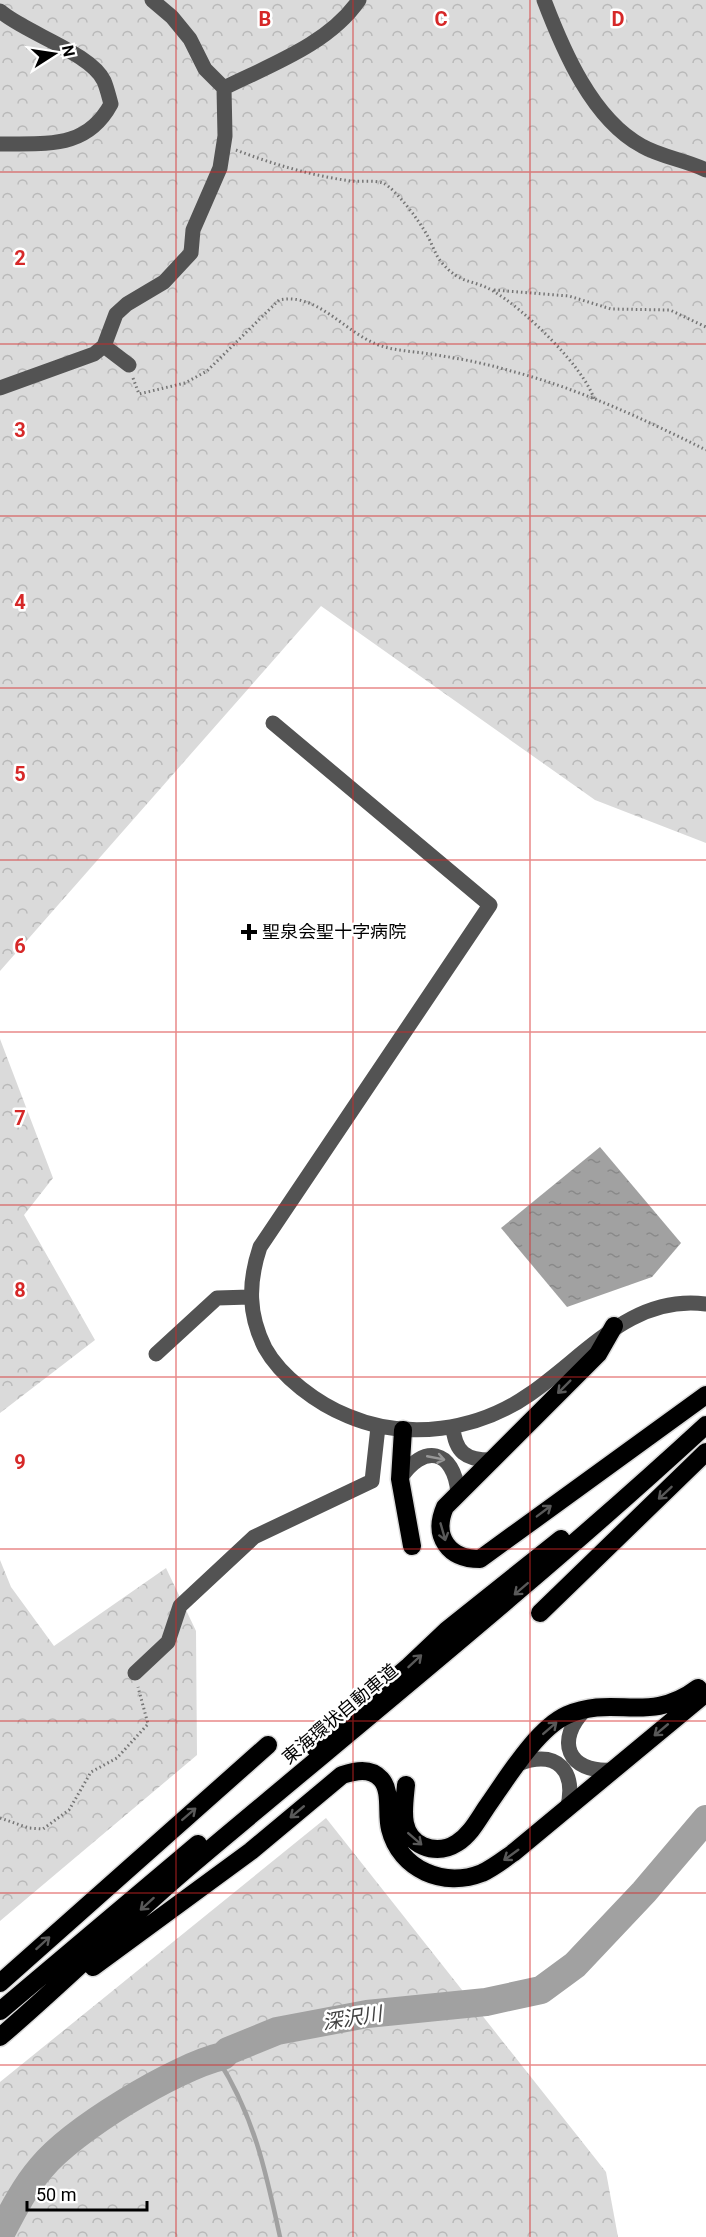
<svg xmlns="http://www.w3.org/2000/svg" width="706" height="2237" viewBox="0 0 706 2237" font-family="Roboto,'Noto Sans JP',sans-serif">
  <defs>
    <pattern id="forest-crowns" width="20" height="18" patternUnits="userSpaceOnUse" patternTransform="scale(1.5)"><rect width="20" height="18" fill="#dadada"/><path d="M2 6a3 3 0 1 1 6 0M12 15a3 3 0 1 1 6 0" fill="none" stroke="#b9b9b9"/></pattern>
    <pattern id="water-ripples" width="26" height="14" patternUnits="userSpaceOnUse" patternTransform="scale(1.5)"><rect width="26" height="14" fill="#a1a1a1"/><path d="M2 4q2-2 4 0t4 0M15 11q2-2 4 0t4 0" fill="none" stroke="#898989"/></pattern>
  </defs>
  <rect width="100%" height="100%" fill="#fff"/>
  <path fill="url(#forest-crowns)" d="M 0,0 L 706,0 L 706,843 L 595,800 L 321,606 L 0,971 Z
    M 0,1039 L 53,1178 L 24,1215 L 95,1340 L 0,1413 Z
    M 0,1560 L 11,1587 L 54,1646 L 166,1568 L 196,1631 L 197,1755 L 0,1921 Z
    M 326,1818 L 606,2172 L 618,2237 L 0,2237 L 0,2082 Z"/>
  <path fill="url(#water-ripples)" d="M 600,1147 L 681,1243 L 652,1277 L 567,1307 L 501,1228 Z"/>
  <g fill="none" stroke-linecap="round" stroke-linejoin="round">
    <path stroke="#a1a1a1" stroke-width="4.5" d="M 217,2058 C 254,2115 266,2172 280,2237"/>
    <path stroke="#a1a1a1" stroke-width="28" d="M 0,2235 C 12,2212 24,2188 41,2168 C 72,2130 175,2067 223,2056 L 228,2051 L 277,2031 L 367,2014 L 486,2002 L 541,1990 L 575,1965 L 644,1892 L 706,1819"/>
    <g stroke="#dbdbdb" stroke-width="21">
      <path id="highway" d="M 614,1326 L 598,1354 L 445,1507 C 432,1537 449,1559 480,1559 L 706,1395
        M 403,1430 L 400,1479 L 412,1546
        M 540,1613 L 706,1452
        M 314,1747 L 409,1666 L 447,1630 L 561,1539
        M 406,1785 C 404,1807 398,1835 423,1846 C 435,1851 446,1850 457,1843 C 470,1835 478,1820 486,1808 C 506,1780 536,1729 567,1715 C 615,1694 649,1725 698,1688
        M 93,1967 L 251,1851 L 342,1775 C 355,1771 370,1767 381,1779 C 392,1791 386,1814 390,1829 C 400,1870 444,1888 482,1873 C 493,1868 503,1860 513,1853 L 706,1693
        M 0,1983 L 268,1745
        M 0,2011 L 198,1844
        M 0,2037 C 67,1980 129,1917 196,1861 C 367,1717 541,1577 706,1425"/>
    </g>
    <path stroke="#757575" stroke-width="3" stroke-dasharray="1.5 3" stroke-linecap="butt" d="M 236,150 C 272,164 313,176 351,181 C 360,182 374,180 383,183 C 396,189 420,222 427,235 C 432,243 435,255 442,263 C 461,285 473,279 493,291 C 523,308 584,367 594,399
      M 494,290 L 569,296 L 611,309 L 670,310 L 706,327
      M 133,378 L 139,394 L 185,383 L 207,371 L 279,300 C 316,292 344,331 376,344 C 393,351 412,351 430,354 C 457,358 484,363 511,371 C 577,388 644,419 706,450
      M 0,1818 L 29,1828 L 43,1829 L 69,1810 L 91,1772 L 117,1758 L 148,1724 L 138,1687"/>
    <path stroke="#535353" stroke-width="15" d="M 544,0 C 563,50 592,119 642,146 C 661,157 686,160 706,170
      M 0,11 C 25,33 91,53 104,81 C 107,88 109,97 111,104 C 86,150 46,143 0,144
      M 224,88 C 270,65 329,44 359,0
      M 104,346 L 129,365
      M 0,388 L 94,354 L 104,346 L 116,314 L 127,304 L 164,282 L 191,253 L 193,230 L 220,168 L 225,136 L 224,88 L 205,69 L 190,39 L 172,17 L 152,0
      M 273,723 L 490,905 L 260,1247 C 248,1283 248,1314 265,1348 C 281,1377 318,1404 348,1416 C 407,1441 477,1431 530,1394 C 585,1356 632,1294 706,1304
      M 156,1354 L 217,1298 L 250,1297
      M 453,1427 C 455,1452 466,1460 490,1460
      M 400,1479 C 423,1443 454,1449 458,1493
      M 135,1673 L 168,1642 L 180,1606 L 254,1537 L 372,1481 L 378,1427
      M 585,1710 C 555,1740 567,1773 612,1770
      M 518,1764 C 558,1749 577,1771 567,1810"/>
    <use href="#highway" stroke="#000" stroke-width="18"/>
  </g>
  <defs><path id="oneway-shaft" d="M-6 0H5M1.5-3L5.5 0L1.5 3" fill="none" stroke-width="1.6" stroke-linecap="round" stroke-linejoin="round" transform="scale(1.5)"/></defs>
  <g stroke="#595959">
    <use href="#oneway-shaft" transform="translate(564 1387) rotate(135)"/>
    <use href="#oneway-shaft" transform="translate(665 1493) rotate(137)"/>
    <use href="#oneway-shaft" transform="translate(544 1511) rotate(-37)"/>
    <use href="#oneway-shaft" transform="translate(443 1532) rotate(74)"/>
    <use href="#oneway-shaft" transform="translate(521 1589) rotate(139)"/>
    <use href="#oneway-shaft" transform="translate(415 1661) rotate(-43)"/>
    <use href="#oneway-shaft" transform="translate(550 1728) rotate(-41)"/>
    <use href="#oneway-shaft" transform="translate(661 1730) rotate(140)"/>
    <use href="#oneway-shaft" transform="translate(297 1812) rotate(140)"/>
    <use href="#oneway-shaft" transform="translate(189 1814) rotate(-41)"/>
    <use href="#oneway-shaft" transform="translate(415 1839) rotate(41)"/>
    <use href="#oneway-shaft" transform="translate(511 1855) rotate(144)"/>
    <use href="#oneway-shaft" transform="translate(147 1904) rotate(138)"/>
    <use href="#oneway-shaft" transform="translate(43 1943) rotate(-42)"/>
  </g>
  <use stroke="#989898" href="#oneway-shaft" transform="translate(436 1458) rotate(11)"/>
  <path fill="none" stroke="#d62828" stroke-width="1.5" stroke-opacity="0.55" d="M 176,0 L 176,2237M 353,0 L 353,2237M 530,0 L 530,2237M 0,172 L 706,172M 0,344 L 706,344M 0,516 L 706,516M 0,688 L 706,688M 0,860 L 706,860M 0,1032 L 706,1032M 0,1205 L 706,1205M 0,1377 L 706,1377M 0,1549 L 706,1549M 0,1721 L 706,1721M 0,1893 L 706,1893M 0,2065 L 706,2065"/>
  <path fill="#000" stroke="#fff" stroke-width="2" d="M246 923h6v6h6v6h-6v6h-6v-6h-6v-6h6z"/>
  <g text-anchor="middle" stroke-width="5" stroke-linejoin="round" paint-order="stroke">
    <g font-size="18" fill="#000" stroke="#fff" text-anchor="start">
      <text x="262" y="938">聖泉会聖十字病院</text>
    </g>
    <g font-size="18" fill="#000" stroke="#fff">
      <text transform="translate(340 1714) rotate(-40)" y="6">東海環状自動車道</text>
    </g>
    <g font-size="20" font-style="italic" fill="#424242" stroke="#fff">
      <text transform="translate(352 2018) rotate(-9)" y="7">深沢川</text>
    </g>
  </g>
  <g font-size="20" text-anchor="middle" font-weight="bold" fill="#d62828" stroke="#fff" stroke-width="5" stroke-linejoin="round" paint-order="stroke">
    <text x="265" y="26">B</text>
    <text x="441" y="26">C</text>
    <text x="618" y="26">D</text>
    <text x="20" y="265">2</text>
    <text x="20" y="437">3</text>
    <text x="20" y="609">4</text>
    <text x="20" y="781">5</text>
    <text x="20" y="953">6</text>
    <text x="20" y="1125">7</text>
    <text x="20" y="1297">8</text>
    <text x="20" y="1469">9</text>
  </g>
  <g transform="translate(54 54) rotate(78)" stroke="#ffffff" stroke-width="4.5" paint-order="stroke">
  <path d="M0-4.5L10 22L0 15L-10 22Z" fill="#000000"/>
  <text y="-9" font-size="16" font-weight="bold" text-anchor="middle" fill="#000000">N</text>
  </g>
  <path d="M27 2201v9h120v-9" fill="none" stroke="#000000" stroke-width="3"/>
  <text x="36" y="2201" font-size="18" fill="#000000" stroke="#ffffff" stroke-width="4.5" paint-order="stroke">50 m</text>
</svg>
